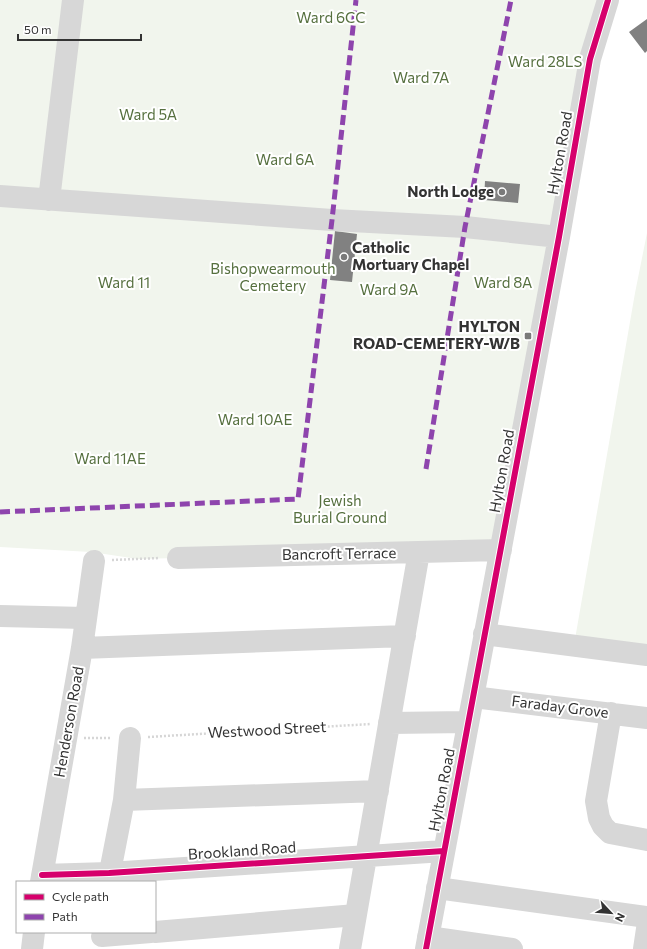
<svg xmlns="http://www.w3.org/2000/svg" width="647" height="949" viewBox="0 0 647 949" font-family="Commissioner,sans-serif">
  <rect width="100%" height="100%" fill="#fff"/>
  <path fill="#f1f5ed" d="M 0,0 L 608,0 L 501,550 L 138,559 L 91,552 L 0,547 Z
    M 647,233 L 647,655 L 574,645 L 635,293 Z"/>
  <path fill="#818181" d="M 647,19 L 647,51 L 645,53 L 629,32 Z
    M 485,181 L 520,184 L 518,203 L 484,200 Z
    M 335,231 L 357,234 L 352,282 L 330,280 Z"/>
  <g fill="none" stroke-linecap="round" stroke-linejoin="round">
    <path stroke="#d6d6d6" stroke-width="2.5" stroke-dasharray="2 2" stroke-linecap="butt" d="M 112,560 L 159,558
      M 148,737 L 371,724
      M 84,738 L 111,738"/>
    <path stroke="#d7d7d7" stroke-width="22" d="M 0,196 L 332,220 L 465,227 L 559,237
      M 49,200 L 73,0
      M 178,558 L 501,550
      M 0,616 L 85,618
      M 484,634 L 647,655
      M 82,648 L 405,636
      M 473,697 L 647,718
      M 611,713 L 596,801 L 599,818 L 603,826 L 610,833 L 647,840
      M 389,723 L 468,722
      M 124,800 L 378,791
      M 42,875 L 109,873 L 444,851
      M 41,882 L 82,648 L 94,561
      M 108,882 L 124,800 L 130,738
      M 437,888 L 647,917
      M 155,932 L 356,915
      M 102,936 L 151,932
      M 428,937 L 512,949
      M 32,949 L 34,932
      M 350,949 L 419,552
      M 426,949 L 559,237 L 590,59 L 608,0
      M 644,949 L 647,929"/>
    <path stroke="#8e44ad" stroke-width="5" stroke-dasharray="10 5" stroke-linecap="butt" d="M 426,469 L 465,227 L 511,0
      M 0,512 L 298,499 L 332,220 L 356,0"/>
    <g stroke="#fff" stroke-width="8">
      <path id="cycleway" d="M 42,875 L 109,873 L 444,851
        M 426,949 L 559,237 L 590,59 L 608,0"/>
    </g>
    <use href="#cycleway" stroke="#d6006c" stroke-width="6"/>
  </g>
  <g fill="#7a7a7a" stroke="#fff" stroke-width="1.5">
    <circle cx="502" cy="192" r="4"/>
    <circle cx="344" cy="257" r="4"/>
    <rect x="524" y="332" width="8" height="8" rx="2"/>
  </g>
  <g text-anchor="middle" stroke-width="4" stroke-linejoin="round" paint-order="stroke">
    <g font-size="15" fill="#56703f" stroke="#fff">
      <text x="331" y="23">Ward 6CC</text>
      <text x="545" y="67">Ward 28LS</text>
      <text x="421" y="83">Ward 7A</text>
      <text x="148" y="120">Ward 5A</text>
      <text x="285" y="165">Ward 6A</text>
      <text x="273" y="274">Bishopwearmouth<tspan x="273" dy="17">Cemetery</tspan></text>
      <text x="124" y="288">Ward 11</text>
      <text x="503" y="288">Ward 8A</text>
      <text x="389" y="295">Ward 9A</text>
      <text x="255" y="425">Ward 10AE</text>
      <text x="110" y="464">Ward 11AE</text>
      <text x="340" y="506">Jewish<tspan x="340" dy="17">Burial Ground</tspan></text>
    </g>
    <g font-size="15" fill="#333" stroke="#fff">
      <text transform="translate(560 153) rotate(-80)" y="5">Hylton Road</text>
      <text transform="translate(502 471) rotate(-80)" y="5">Hylton Road</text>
      <text transform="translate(339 554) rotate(-1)" y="5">Bancroft Terrace</text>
      <text transform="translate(560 707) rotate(7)" y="5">Faraday Grove</text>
      <text transform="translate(69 722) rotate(-80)" y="5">Henderson Road</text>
      <text transform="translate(267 730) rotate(-3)" y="5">Westwood Street</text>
      <text transform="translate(442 790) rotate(-79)" y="5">Hylton Road</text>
      <text transform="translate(242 851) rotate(-4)" y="5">Brookland Road</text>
    </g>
    <g font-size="15" font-weight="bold" fill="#333" stroke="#fff" text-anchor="end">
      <text x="494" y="197">North Lodge</text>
      <text x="352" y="253" text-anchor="start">Catholic<tspan x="352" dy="17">Mortuary Chapel</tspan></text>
      <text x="520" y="332">HYLTON<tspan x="520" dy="17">ROAD-CEMETERY-W/B</tspan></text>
    </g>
  </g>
  <rect x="16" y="881" width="140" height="52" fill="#ffffff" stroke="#adadad"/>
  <rect x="24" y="894" width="20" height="6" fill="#d6006c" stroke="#adadad"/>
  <text x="52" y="901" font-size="12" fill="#333333">Cycle path</text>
  <rect x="24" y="914" width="20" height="6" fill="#8e44ad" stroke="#adadad"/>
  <text x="52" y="921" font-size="12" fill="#333333">Path</text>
  <g transform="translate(611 913) rotate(116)" stroke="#ffffff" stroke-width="3" paint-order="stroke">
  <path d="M0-3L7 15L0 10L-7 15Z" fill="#333333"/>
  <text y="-6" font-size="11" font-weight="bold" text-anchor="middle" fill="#333333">N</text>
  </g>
  <path d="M18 34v6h123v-6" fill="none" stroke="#333333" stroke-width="2"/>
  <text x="24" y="34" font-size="12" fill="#333333" stroke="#ffffff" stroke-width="3" paint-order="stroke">50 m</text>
</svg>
